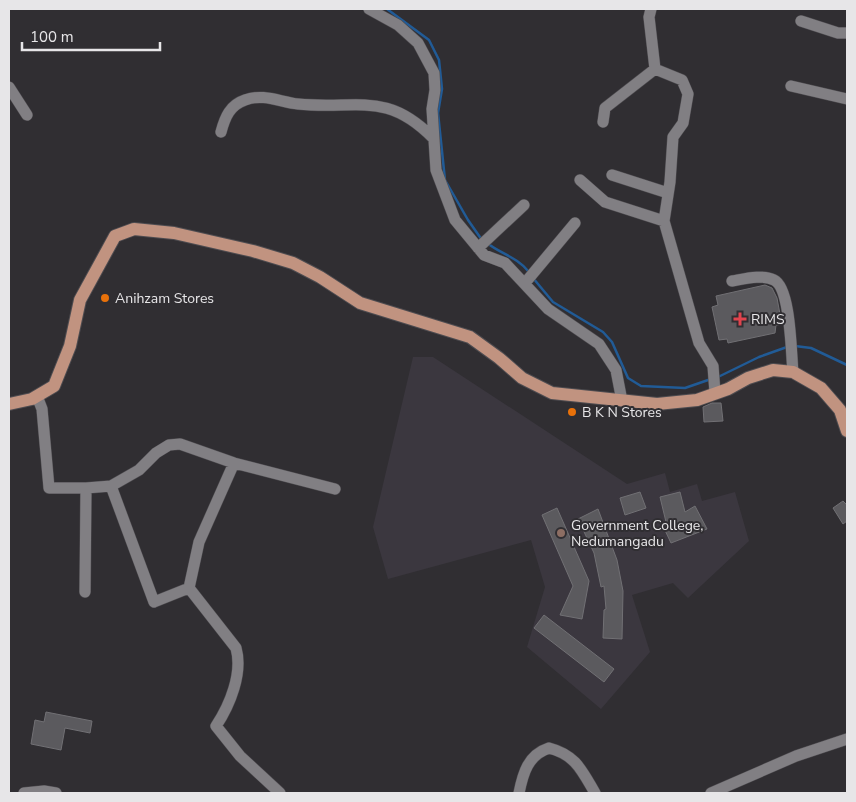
<svg xmlns="http://www.w3.org/2000/svg" width="856" height="802" viewBox="0 0 856 802" font-family="'Nunito Sans',sans-serif">
  <rect width="100%" height="100%" fill="#302e32"/>
  <path fill="#3b373f" d="M 413,357 L 433,357 L 627,484 L 665,473 L 670,492 L 697,484 L 702,501 L 735,492 L 749,541 L 688,598 L 673,583 L 632,595 L 650,652 L 601,709 L 527,647 L 545,587 L 531,540 L 388,579 L 373,527 Z"/>
  <g fill="none" stroke-linecap="round" stroke-linejoin="round">
    <path stroke="#215b96" stroke-width="2.5" d="M 387,9 L 429,40 L 439,60 L 442,89 L 438,113 L 445,180 L 468,220 L 482,240
      M 487,243 C 501,254 517,257 529,272
      M 533,278 L 553,302 L 603,332 L 612,342 L 628,378 L 641,386 L 685,388 L 711,379
      M 795,346 L 811,348 L 847,365
      M 716,378 L 759,357 L 787,347"/>
  </g>
  <path fill="#5b5a5e" stroke="#717074" d="M 765,285 L 772,288 L 777,298 L 782,325 L 776,325 L 775,333 L 728,343 L 727,339 L 719,340 L 712,307 L 718,305 L 716,296 Z
    M 712,403 L 721,403 L 723,421 L 704,422 L 703,407 Z
    M 640,492 L 646,508 L 625,515 L 620,498 Z
    M 680,492 L 685,512 L 695,506 L 707,529 L 671,543 L 662,524 L 666,522 L 660,497 Z
    M 843,501 L 847,505 L 847,521 L 843,524 L 833,508 Z
    M 557,508 L 589,581 L 582,619 L 560,615 L 573,586 L 542,515 Z
    M 598,509 L 617,560 L 623,591 L 622,639 L 603,638 L 604,610 L 606,609 L 604,586 L 601,587 L 594,553 L 578,519 Z
    M 544,615 L 614,669 L 604,682 L 534,628 Z
    M 46,712 L 92,721 L 90,733 L 65,728 L 61,750 L 31,744 L 35,720 L 44,722 Z"/>
  <g fill="none" stroke-linecap="round" stroke-linejoin="round">
    <g stroke="#4e4c50" stroke-width="12">
      <path id="minor" d="M 369,9 L 398,25 L 418,43 L 434,73 L 435,90 L 432,109 L 436,170 L 455,220 L 484,255 L 505,263 L 548,309 L 599,344 L 616,370 L 622,401
        M 651,9 L 649,17 L 655,69 L 682,80 L 688,94 L 683,123 L 673,137 L 670,182 L 664,221 L 699,343 L 713,366 L 715,393
        M 801,21 L 838,33 L 847,33
        M 791,86 L 847,99
        M 9,87 L 27,115
        M 603,122 L 605,108 L 655,69
        M 221,132 C 225,117 230,105 245,100 C 263,93 280,102 298,104 C 356,110 386,90 433,138
        M 612,175 L 668,193
        M 580,180 L 605,202 L 664,221
        M 478,248 L 524,205
        M 732,281 C 744,279 762,274 774,280 C 791,288 791,354 793,372
        M 525,283 L 575,223
        M 37,396 L 42,409 L 49,488 L 86,488 L 85,592
        M 111,486 L 154,602 L 189,588 L 199,542 L 234,463
        M 86,488 L 111,486 L 139,470 L 156,453 L 169,445 L 180,444 L 234,463 L 335,489
        M 189,588 L 236,648 C 243,673 230,705 216,726 L 240,756 L 280,793
        M 24,793 L 44,791 L 56,793
        M 519,793 C 523,773 528,755 549,748 C 576,755 582,771 595,793
        M 711,793 L 796,756 L 847,739"/>
    </g>
    <g stroke="#4e4c50" stroke-width="14">
      <path id="major" d="M 9,404 L 32,399 L 54,386 L 70,346 L 80,300 L 115,236 L 134,229 L 174,233 L 253,251 L 293,263 L 320,277 L 360,303 L 470,337 L 499,358 L 522,378 L 552,393 L 657,404 L 697,400 L 728,389 L 748,378 L 773,370 L 793,372 L 821,388 L 840,410 L 847,431"/>
    </g>
    <use href="#minor" stroke="#817f83" stroke-width="11"/>
    <use href="#major" stroke="#c19380" stroke-width="12"/>
  </g>
  <g fill="#e8710a" stroke="#302e32" stroke-width="2">
    <circle cx="105" cy="298" r="5"/>
    <circle cx="572" cy="412" r="5"/>
  </g>
  <path fill="#e0444e" stroke="#302e32" stroke-width="2" d="M737.5 311.5h5v5h5v5h-5v5h-5v-5h-5v-5h5z"/>
  <circle fill="#8d6e63" stroke="#302e32" stroke-width="2" cx="561" cy="533" r="5"/>
  <g text-anchor="middle" stroke-width="4" stroke-linejoin="round" paint-order="stroke">
    <g font-size="14" fill="#e7e6e8" stroke="#302e32" text-anchor="start">
      <text x="115" y="303">Anihzam Stores</text>
      <text x="751" y="324">RIMS</text>
      <text x="582" y="417">B K N Stores</text>
      <text x="571" y="530">Government College,<tspan x="571" dy="16">Nedumangadu</tspan></text>
    </g>
  </g>
  <rect width="856" height="802" fill="none" stroke="#e7e6e8" stroke-width="20"/>
  <path d="M22 42v8h138v-8" fill="none" stroke="#e7e6e8" stroke-width="2.5"/>
  <text x="30" y="42" font-size="15" fill="#e7e6e8" stroke="#302e32" stroke-width="4" paint-order="stroke">100 m</text>
</svg>
